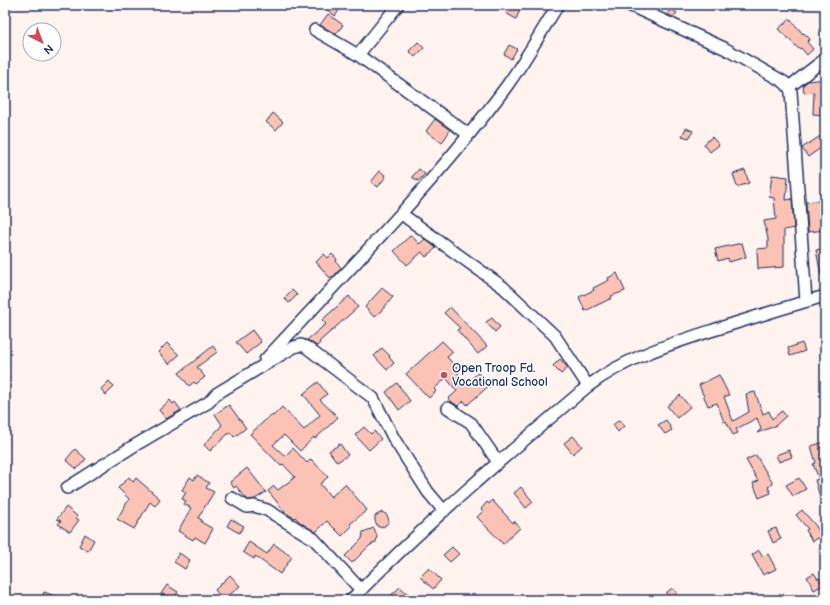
<svg xmlns="http://www.w3.org/2000/svg" width="830" height="605" viewBox="0 0 830 605" font-family="'Balsamiq Sans',sans-serif">
  <rect width="100%" height="100%" fill="#fff3f0"/>
  <filter id="ink" filterUnits="userSpaceOnUse"><feTurbulence type="fractalNoise" baseFrequency=".025" numOctaves="2"/><feDisplacementMap in="SourceGraphic" scale="8" xChannelSelector="R" yChannelSelector="G"/><feConvolveMatrix kernelMatrix="1 2 1 2 8 2 1 2 1" color-interpolation-filters="sRGB"/></filter>
  <g filter="url(#ink)">
    <path fill="#fdc2b6" stroke="#1b2f5e" d="M 321,5 L 343,5 L 335,16 Z
      M 510,5 L 520,10 L 516,19 L 506,13 Z
      M 671,9 L 677,13 L 673,17 L 667,14 Z
      M 328,14 L 343,25 L 336,34 L 320,25 Z
      M 790,19 L 803,34 L 804,33 L 810,39 L 807,42 L 813,49 L 807,55 L 801,48 L 799,49 L 778,29 Z
      M 418,42 L 424,48 L 415,57 L 409,51 Z
      M 509,45 L 517,49 L 511,59 L 504,54 Z
      M 825,79 L 823,115 L 813,114 L 814,92 L 804,93 L 803,85 L 808,81 Z
      M 273,113 L 283,122 L 276,130 L 266,122 Z
      M 435,119 L 450,130 L 442,143 L 426,131 Z
      M 686,128 L 693,131 L 689,138 L 682,136 Z
      M 825,133 L 825,145 L 808,157 L 802,148 Z
      M 712,137 L 719,145 L 710,152 L 704,144 Z
      M 419,169 L 425,174 L 418,181 L 412,177 Z
      M 745,170 L 749,183 L 737,187 L 733,174 Z
      M 380,171 L 386,176 L 378,187 L 371,182 Z
      M 772,175 L 788,177 L 786,200 L 792,199 L 794,228 L 784,230 L 784,267 L 758,269 L 757,249 L 768,248 L 768,239 L 764,221 L 776,219 L 774,198 L 769,197 Z
      M 825,200 L 825,209 L 823,209 L 825,230 L 808,232 L 806,202 Z
      M 411,235 L 419,244 L 425,239 L 436,248 L 426,257 L 422,252 L 407,265 L 394,251 Z
      M 742,243 L 746,257 L 729,262 L 728,258 L 718,261 L 715,249 Z
      M 825,248 L 825,275 L 821,275 L 816,250 Z
      M 324,254 L 328,258 L 332,254 L 337,259 L 336,261 L 341,268 L 333,277 L 332,276 L 330,278 L 316,262 Z
      M 617,273 L 625,291 L 611,296 L 612,298 L 585,311 L 579,297 L 594,290 L 593,288 L 609,280 L 608,278 Z
      M 382,288 L 393,297 L 382,310 L 374,317 L 365,307 Z
      M 292,290 L 297,295 L 289,303 L 284,298 Z
      M 349,296 L 358,307 L 319,342 L 320,343 L 317,346 L 307,340 L 326,324 L 322,320 Z
      M 450,307 L 487,346 L 478,354 L 457,330 L 460,328 L 444,313 Z
      M 492,318 L 500,327 L 495,332 L 486,322 Z
      M 252,330 L 261,342 L 246,354 L 236,342 Z
      M 442,341 L 453,352 L 447,357 L 457,368 L 455,370 L 466,383 L 478,373 L 490,385 L 467,405 L 464,401 L 458,406 L 448,399 L 457,391 L 446,378 L 434,389 L 436,391 L 429,398 L 406,374 Z
      M 167,343 L 179,355 L 169,364 L 158,352 Z
      M 802,343 L 805,351 L 790,356 L 788,348 Z
      M 213,346 L 217,352 L 197,367 L 205,377 L 196,384 L 194,382 L 189,386 L 179,373 Z
      M 382,348 L 390,356 L 389,357 L 394,363 L 387,370 L 374,356 Z
      M 560,359 L 568,368 L 561,374 L 553,366 Z
      M 719,375 L 729,395 L 724,397 L 733,421 L 749,412 L 746,394 L 755,392 L 763,414 L 769,411 L 772,419 L 782,411 L 786,416 L 775,426 L 757,433 L 761,429 L 757,418 L 736,429 L 738,433 L 733,435 L 726,421 L 724,422 L 717,403 L 708,406 L 699,385 Z
      M 109,381 L 114,387 L 106,395 L 101,389 Z
      M 318,382 L 327,394 L 320,400 L 338,417 L 331,424 L 315,439 L 314,437 L 300,451 L 284,435 L 273,445 L 285,456 L 293,448 L 307,463 L 311,459 L 328,477 L 320,484 L 331,497 L 345,484 L 367,510 L 350,524 L 352,526 L 342,536 L 327,521 L 316,532 L 301,523 L 295,517 L 294,518 L 284,512 L 285,512 L 268,491 L 274,486 L 278,490 L 295,477 L 283,464 L 281,466 L 250,434 L 271,415 L 273,416 L 282,407 L 304,430 L 320,415 L 303,394 Z
      M 397,383 L 410,401 L 399,410 L 386,392 Z
      M 680,395 L 690,407 L 677,418 L 667,406 Z
      M 170,400 L 173,404 L 175,402 L 181,410 L 166,419 L 159,410 Z
      M 229,405 L 246,428 L 234,437 L 230,432 L 210,451 L 204,445 L 222,425 L 215,414 Z
      M 619,420 L 624,426 L 618,432 L 613,425 Z
      M 666,420 L 672,430 L 665,434 L 658,425 Z
      M 364,427 L 371,434 L 374,431 L 381,439 L 369,450 L 355,435 Z
      M 573,436 L 582,446 L 573,454 L 564,443 Z
      M 825,442 L 825,507 L 823,508 L 815,480 L 819,479 L 813,464 L 816,463 L 811,446 Z
      M 340,444 L 348,455 L 337,462 L 329,451 Z
      M 75,449 L 86,459 L 77,469 L 66,460 Z
      M 789,450 L 792,457 L 779,462 L 776,455 Z
      M 756,455 L 773,484 L 768,487 L 771,493 L 759,498 L 753,483 L 758,481 L 746,460 Z
      M 247,468 L 266,492 L 255,499 L 248,500 L 245,497 L 236,486 L 234,488 L 230,482 Z
      M 197,475 L 209,483 L 206,488 L 214,492 L 198,518 L 202,520 L 201,522 L 213,529 L 205,543 L 195,537 L 193,540 L 178,531 L 191,508 L 184,504 L 186,501 L 182,499 L 186,492 L 182,490 L 190,477 L 194,480 Z
      M 129,477 L 133,482 L 136,478 L 160,499 L 155,506 L 150,502 L 134,529 L 117,519 L 129,499 L 118,488 Z
      M 799,478 L 806,489 L 793,496 L 786,485 Z
      M 521,487 L 533,502 L 526,508 L 514,493 Z
      M 492,500 L 513,523 L 514,521 L 520,528 L 503,544 L 477,517 L 483,511 L 481,509 L 487,502 L 489,504 Z
      M 66,507 L 77,516 L 76,518 L 79,520 L 70,532 L 58,524 L 61,521 L 57,519 Z
      M 802,510 L 816,526 L 821,536 L 812,541 L 806,530 L 808,529 L 796,515 Z
      M 382,512 L 387,515 L 389,521 L 385,526 L 378,527 L 375,521 L 375,516 Z
      M 231,519 L 244,526 L 239,533 L 227,526 Z
      M 374,528 L 377,536 L 376,542 L 369,546 L 352,563 L 345,556 L 362,539 L 363,532 Z
      M 776,528 L 781,539 L 773,543 L 768,531 Z
      M 85,534 L 94,540 L 88,551 L 79,546 Z
      M 249,542 L 267,554 L 274,544 L 292,557 L 280,574 L 255,556 L 254,559 L 243,552 Z
      M 452,547 L 459,554 L 450,562 L 443,555 Z
      M 759,550 L 763,557 L 768,554 L 776,569 L 763,575 L 752,555 Z
      M 179,553 L 190,560 L 185,569 L 174,562 Z
      M 429,568 L 441,580 L 433,589 L 420,577 Z
      M 814,573 L 818,579 L 819,578 L 823,585 L 814,590 L 807,577 Z
      M 230,575 L 240,586 L 226,598 L 222,594 L 220,596 L 215,590 Z
      M 167,585 L 178,592 L 173,600 L 161,594 Z
      M 400,587 L 408,594 L 402,600 L 386,600 Z
      M 672,588 L 677,593 L 671,598 L 666,593 Z
      M 44,592 L 63,599 L 63,600 L 41,600 Z"/>
    <g fill="none" stroke-linecap="round" stroke-linejoin="round">
      <g stroke="#1b2f5e" stroke-width="14">
        <path id="minor" d="M 398,5 L 358,55 L 468,134
          M 629,5 L 724,48 L 784,82 L 789,87 L 791,92 L 806,301
          M 315,30 L 358,55
          M 789,87 L 825,59
          M 407,218 L 503,287 L 555,336 L 588,386
          M 265,360 C 347,271 434,184 506,87 C 525,61 541,32 558,5
          M 448,408 L 471,423 L 498,462
          M 67,488 L 132,447 L 209,402 L 216,394 L 294,347 L 301,345 L 306,347 L 373,398 L 394,439 L 428,492 L 444,511
          M 232,498 L 247,507 L 254,506 L 267,510 L 314,539 L 361,590
          M 351,600 C 425,524 506,455 588,386 C 630,355 677,342 726,326 C 759,316 792,305 825,296"/>
      </g>
      <use href="#minor" stroke="#fff" stroke-width="11"/>
    </g>
  </g>
  <circle fill="#d1495b" stroke="#fff" stroke-width="1.5" cx="444" cy="375" r="4"/>
  <g text-anchor="middle" stroke-width="3" stroke-linejoin="round" paint-order="stroke">
    <g font-size="12" fill="#1b2f5e" stroke="#fff" text-anchor="start">
      <text x="452" y="372">Open Troop Fd.<tspan x="452" dy="14">Vocational School</tspan></text>
    </g>
  </g>
  <rect width="830" height="605" fill="none" stroke="#fff" stroke-width="20"/>
  <rect x="10" y="10" width="810" height="585" fill="none" stroke="#1b2f5e" stroke-width="1.5" filter="url(#ink)"/>
  <g transform="translate(42 42) rotate(138)"><circle r="19" fill="#ffffff" stroke="#a4acbf"/>
  <path d="M0-3L7 15L0 10L-7 15Z" fill="#d1495b"/>
  <text y="-6" font-size="11" font-weight="bold" text-anchor="middle" fill="#1b2f5e">N</text>
  </g>
</svg>
